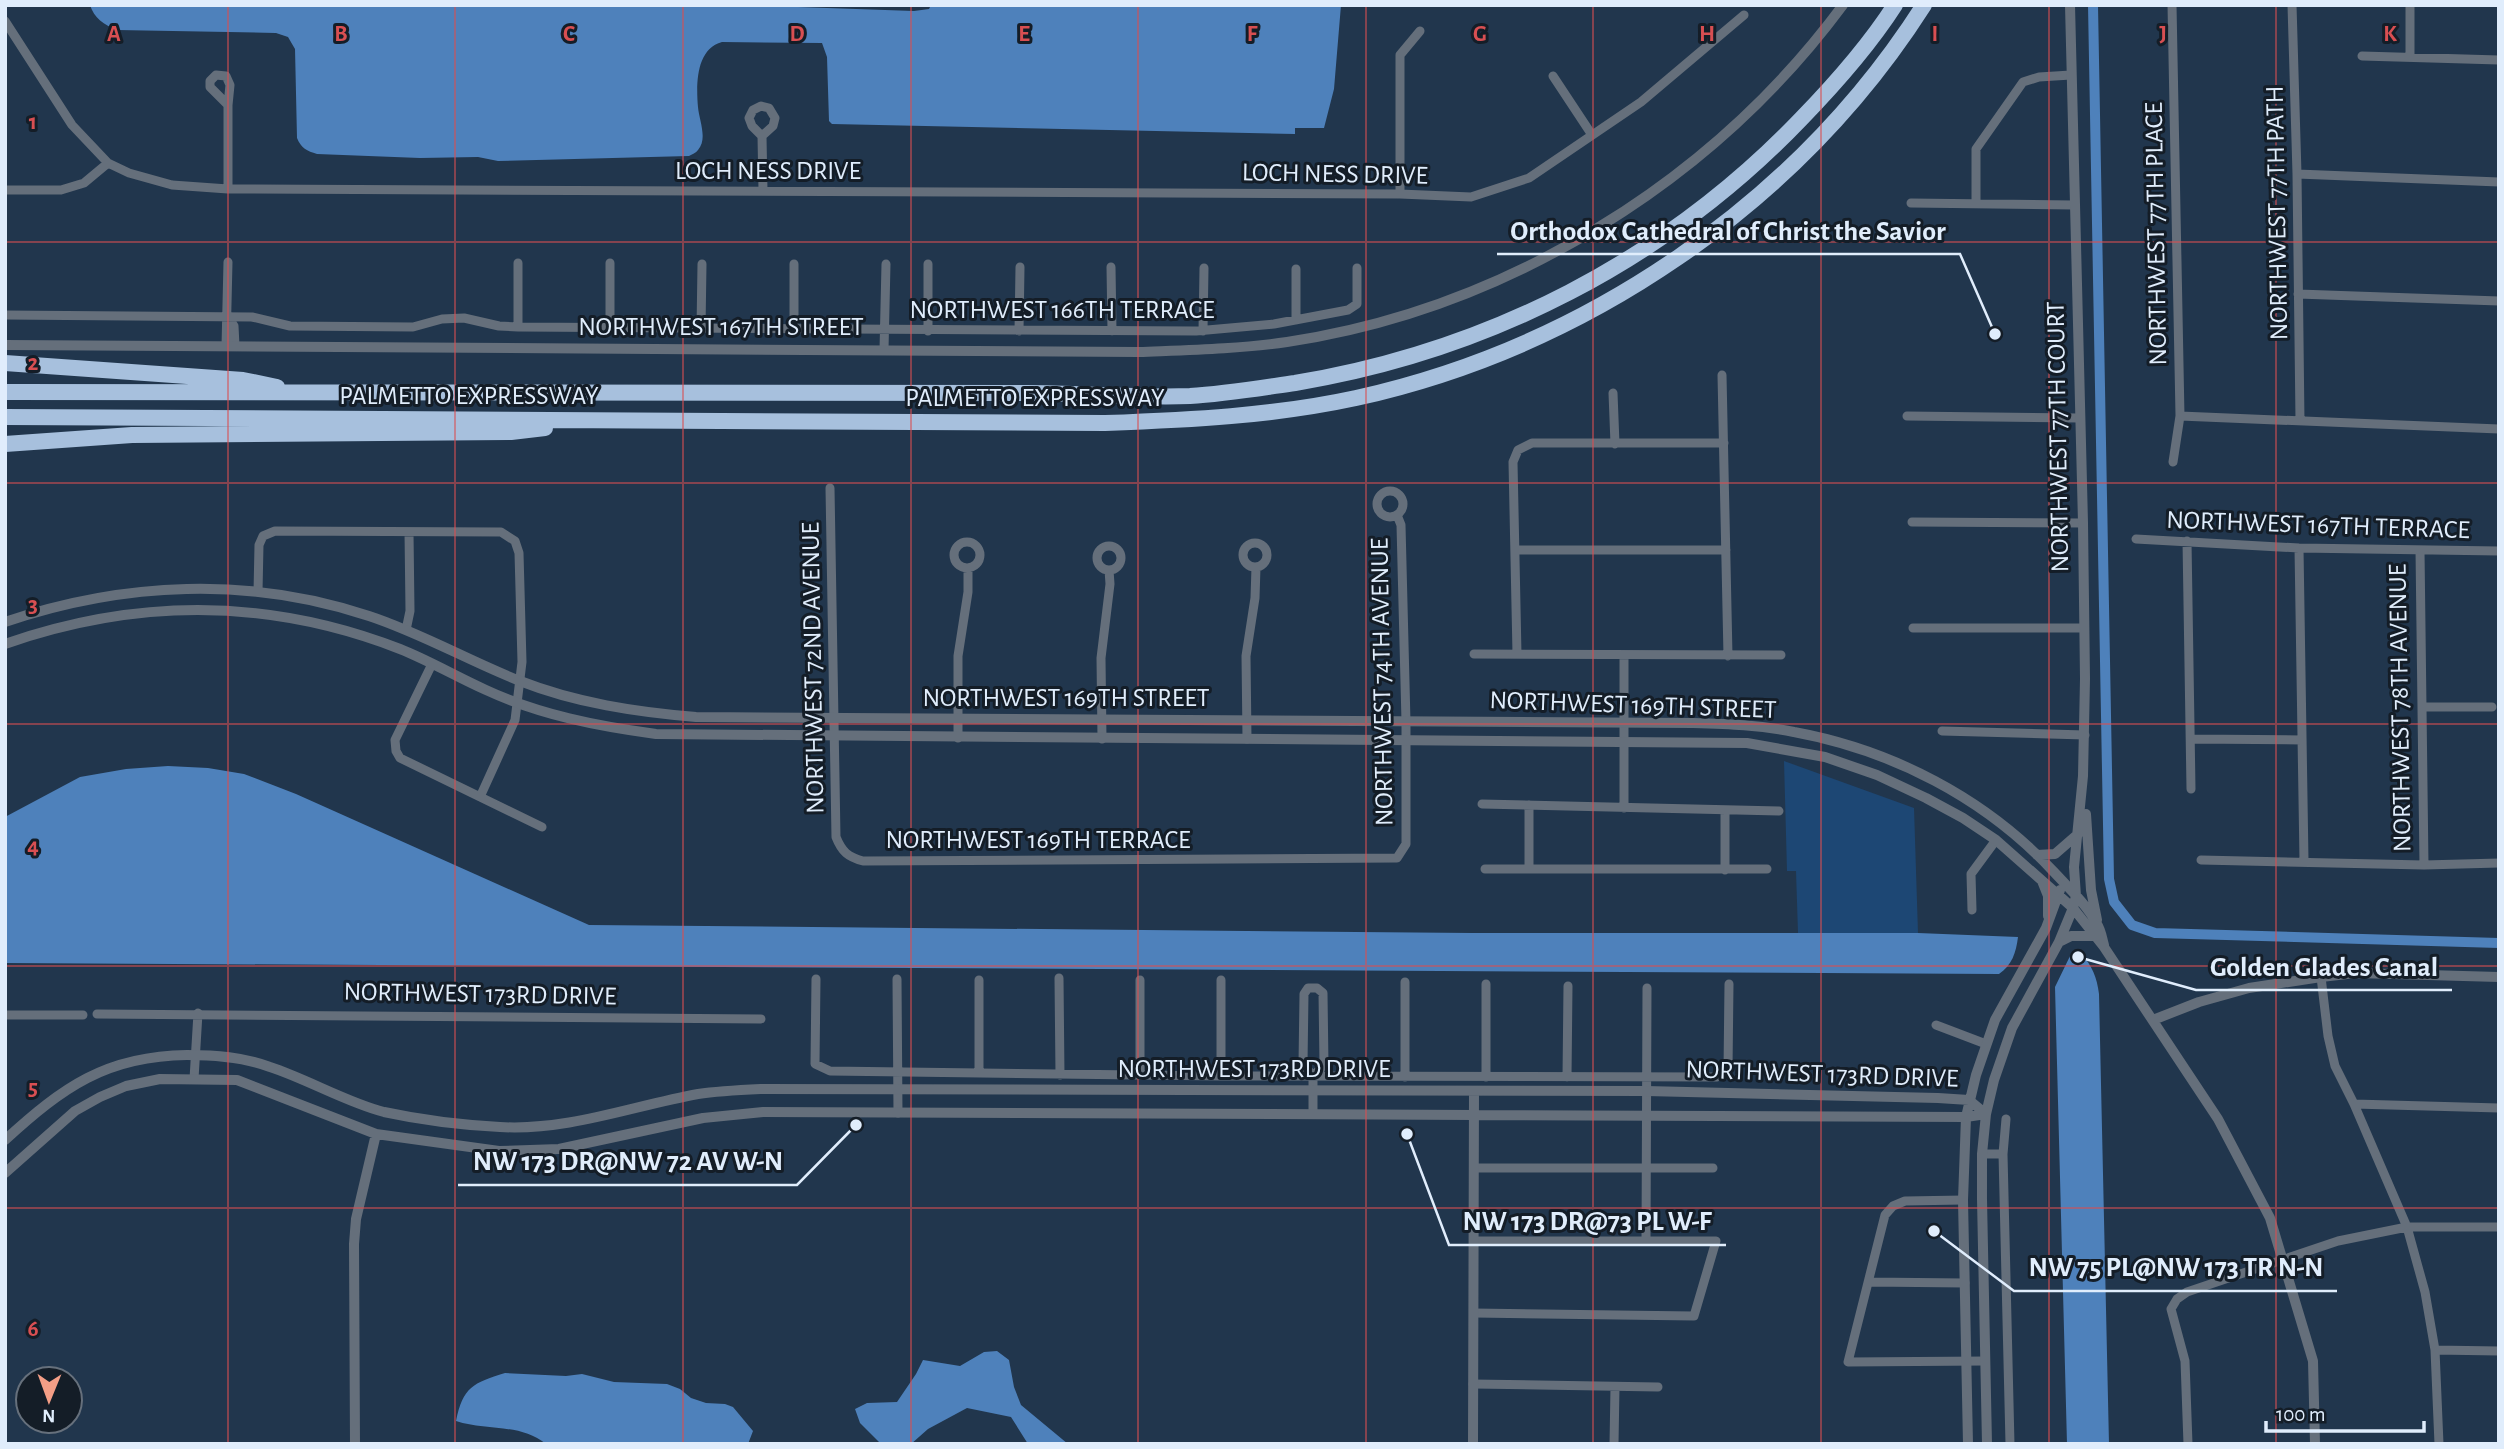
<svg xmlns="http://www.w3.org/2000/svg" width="2504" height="1449" viewBox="0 0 2504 1449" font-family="'Alegreya Sans',sans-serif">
  <rect width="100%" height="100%" fill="#21364d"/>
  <path fill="#1d4774" d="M 1784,761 L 1914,808 L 1918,933 L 1798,933 L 1796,871 L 1787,871 Z"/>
  <path fill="#4e81bb" d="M 90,5 L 741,5 L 914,11 L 929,9 L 931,5 L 1341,5 L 1334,89 L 1324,128 L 1295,128 L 1295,134 L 832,124 L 829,121 L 827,57 L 822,43 L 722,42 C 696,49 696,84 698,107 C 699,120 708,139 698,150 C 696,153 692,154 689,156 L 498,161 L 478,157 L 420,158 L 317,154 C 307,151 301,148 297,138 L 295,49 L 288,37 L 276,33 L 117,30 C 104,25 94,18 90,5 Z
    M 168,766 L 208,768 L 244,774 L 296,794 L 589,925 L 1472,933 L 1918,933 L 2018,937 C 2016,953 2012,965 1999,974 L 5,963 L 5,817 L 80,777 L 126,769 Z
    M 2081,953 C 2092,966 2097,977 2099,994 L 2109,1444 L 2067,1444 L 2055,987 L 2071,954 Z
    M 997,1351 L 1009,1360 L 1014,1387 L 1021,1405 L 1068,1444 L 1028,1444 L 1011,1417 L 967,1408 L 928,1429 L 911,1444 L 881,1444 L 860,1423 L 855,1409 L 867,1403 L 897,1402 L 916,1374 L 923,1360 L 960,1366 L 984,1352 Z
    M 505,1373 L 566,1376 L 582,1374 L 614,1382 L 667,1384 L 680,1389 L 691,1398 L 706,1403 L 725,1404 L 733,1407 L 753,1431 L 748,1444 L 546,1444 C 520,1423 486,1431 456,1421 C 463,1387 473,1383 505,1373 Z"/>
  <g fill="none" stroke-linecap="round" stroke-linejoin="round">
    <path stroke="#4e81bb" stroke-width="10" d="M 2093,5 L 2109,879 L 2114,902 L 2132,925 L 2155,933 L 2499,943"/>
    <path stroke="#656f7b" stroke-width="9" d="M 2172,5 L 2180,416 L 2173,462
      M 2292,5 L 2297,174 L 2300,421
      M 5,21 L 72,125 L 108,163 L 129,173 L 172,185 L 228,189 L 1400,194 L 1471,197 L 1529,178 L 1641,102 L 1744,15
      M 2362,56 L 2499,60
      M 2410,56 L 2410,5
      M 1553,76 L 1592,135
      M 228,105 L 210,87 L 210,81 L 216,75 L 226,76 L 230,85 L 228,105 L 228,189
      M 762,136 L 773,126 L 775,118 L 769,108 L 761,106 L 753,110 L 749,118 L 752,126 L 762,136 L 763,191
      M 2297,174 L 2499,182
      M 5,190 L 61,190 L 84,183 L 108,163
      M 1400,194 L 1400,55 L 1420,31
      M 1911,203 L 2074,205
      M 1976,203 L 1976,149 L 2023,82 L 2039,77 L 2071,75
      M 928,264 L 928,331
      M 1111,267 L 1112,331
      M 1296,269 L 1296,320
      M 2298,294 L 2499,301
      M 5,315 L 252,317 L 290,326 L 413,327 L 442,319 L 464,318 L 499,326 L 518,327 L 1196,331 L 1274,324 L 1348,310 L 1357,304 L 1357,268
      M 228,317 L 234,326 L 235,346
      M 518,327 L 518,263
      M 610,328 L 610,263
      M 701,329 L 702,264
      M 794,330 L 794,264
      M 1019,331 L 1020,267
      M 1203,331 L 1204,268
      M 226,346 L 228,262
      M 884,350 L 886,264
      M 1722,375 L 1728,656
      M 1613,393 L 1615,444
      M 1907,416 L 2080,418
      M 2180,416 L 2499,429
      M 830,488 L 836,837 C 842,852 848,857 863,861 L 1397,858 L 1406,844 L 1406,722 L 1401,525 L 1397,515
      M1377 504a13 13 0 1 1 26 0a13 13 0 1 1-26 0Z
      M 1912,522 L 2083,523
      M 2136,539 L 2299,548 L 2499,551
      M 2187,541 L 2191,789
      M954 555a13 13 0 1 1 26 0a13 13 0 1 1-26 0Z
      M1243 555a12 12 0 1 1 24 0a12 12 0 1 1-24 0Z
      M1097 558a12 12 0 1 1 24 0a12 12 0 1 1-24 0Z
      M 2299,548 L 2304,861
      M 1515,550 L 1726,550
      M 2420,550 L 2424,865
      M 258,592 L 259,545 L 263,536 L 275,531 L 501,532 L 515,541 L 519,553 L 522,662 L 515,720 L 480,797
      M 1913,628 L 2084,628
      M 406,630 L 410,611 L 409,532
      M 1474,654 L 1781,655
      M 1517,654 L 1513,462 L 1518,450 L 1532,443 L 1724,443
      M 1624,655 L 1624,808
      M 432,664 L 395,740 L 396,751 L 400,758 L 542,827
      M 2422,707 L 2492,707
      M 1942,731 L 2085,735
      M 958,738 L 958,656 L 968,592 L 968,568
      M 1102,739 L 1101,658 L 1110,584 L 1109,570
      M 1247,739 L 1246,656 L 1255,598 L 1256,567
      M 2191,739 L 2302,740
      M 1482,804 L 1779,811
      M 1529,805 L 1529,868
      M 1725,810 L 1725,870
      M 2201,860 L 2424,865 L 2499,863
      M 1485,869 L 1767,869
      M 1972,910 L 1971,874 L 1996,840
      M 2321,977 L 2328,1036 L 2335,1066 L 2354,1104 L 2407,1227 L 2425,1292 L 2435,1350 L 2439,1444
      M 1059,978 L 1060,1075
      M 816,979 L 815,1064 L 830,1071 L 1221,1076 L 1717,1077 L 1728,1070 L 1729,984
      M 897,979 L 898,1113
      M 97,1014 L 761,1019
      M 5,1015 L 83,1015
      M 1936,1025 L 1986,1044
      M 979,1073 L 979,980
      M 1140,1075 L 1140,980
      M 1221,1076 L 1221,980
      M 1313,1076 L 1303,1064 L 1304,994 L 1308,988 L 1317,988 L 1323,993 L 1324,1065 L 1313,1076 L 1313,1114
      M 1405,1077 L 1405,982
      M 1486,1077 L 1486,984
      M 1567,1077 L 1568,986
      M 194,1079 L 198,1013
      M 2354,1104 L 2499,1108
      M 2006,1119 L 2003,1154 L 2010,1444
      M 1982,1154 L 2003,1154
      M 1475,1168 L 1713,1168
      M 1963,1200 L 1905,1201 L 1893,1206 L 1885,1215 L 1848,1362 L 1985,1361
      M 1646,1241 L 1647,988
      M 1869,1282 L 1965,1283
      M 1474,1313 L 1694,1316 L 1716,1241 L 1474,1241
      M 2435,1350 L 2499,1351
      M 1473,1384 L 1658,1387
      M 1614,1444 L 1615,1387
      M 2188,1444 L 2185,1361 L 2171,1309 L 2177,1299 L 2187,1292 L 2338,1241 L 2407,1227 L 2499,1227"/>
    <path stroke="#656f7b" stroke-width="10" d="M 5,345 L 1139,352 C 1188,350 1238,349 1287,342 C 1506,309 1711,183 1843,5
      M 5,622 C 123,582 250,576 369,616 C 421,633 469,661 520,681 C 576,703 636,712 696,717 L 1693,723 C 1727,724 1761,725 1794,732 C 1892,750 1985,798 2053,871 C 2068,887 2087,905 2097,924 C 2101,930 2102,938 2104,945
      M 5,644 C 137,598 269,598 400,649 C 430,661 457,677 486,690 C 540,715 597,726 656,734 L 1747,743 L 1825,757 L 1877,775 L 1926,798 L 1963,818 L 1996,840 L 2073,908 L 2104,947 L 2218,1119 L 2270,1218 L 2313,1361 L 2315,1444
      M 2086,814 L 2091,890 L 2097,920
      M 2037,855 L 2055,854 L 2078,834
      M 2042,881 L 2048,896 L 2048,916
      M 2059,942 L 2071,936 L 2094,936
      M 2153,1020 L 2199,1002 L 2249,988 L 2321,977 L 2356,973 L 2499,977
      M 5,1140 C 63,1087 106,1056 187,1055 C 216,1055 243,1057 270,1067 C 307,1079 348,1103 384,1112 C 421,1120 462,1125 500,1127 C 568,1131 632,1106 698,1094 C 719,1091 741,1090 762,1089 L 1646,1091 L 1938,1098 L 1969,1100 L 1986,1114
      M 5,1173 L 75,1111 L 100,1097 L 126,1086 L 160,1079 L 237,1080 L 376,1134 L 499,1151 L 559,1149 L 703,1118 L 763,1112 L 1966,1117 L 1986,1114
      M 355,1444 L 354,1244 L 356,1219 L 376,1134
      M 1473,1444 L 1474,1091
      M 1968,1444 L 1963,1200 L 1966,1117 L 1976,1075 L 1995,1020 L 2046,928 L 2060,890
      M 1987,1444 L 1982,1199 L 1982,1154 L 1986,1114 L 1994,1080 L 2012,1028 L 2059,942 L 2073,908 L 2076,896 L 2074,867 L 2083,776 L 2085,679 L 2083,523 L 2070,5"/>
    <path stroke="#a7c0dd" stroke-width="16" d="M 5,363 L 243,380 L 277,387
      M 5,392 L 1026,393 C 1080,393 1135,398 1190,396 C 1224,394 1260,388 1295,383 C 1488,351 1665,261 1801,119 C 1835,84 1868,47 1895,5
      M 5,417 L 1105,423 C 1189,420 1273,416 1356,398 C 1586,347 1797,204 1924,5
      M 5,444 L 132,435 L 511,432 L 545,428"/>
  </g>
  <path fill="none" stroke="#d84f52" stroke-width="2" stroke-opacity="0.55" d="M 228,5 L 228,1444M 455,5 L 455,1444M 683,5 L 683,1444M 911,5 L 911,1444M 1138,5 L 1138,1444M 1366,5 L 1366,1444M 1593,5 L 1593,1444M 1821,5 L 1821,1444M 2049,5 L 2049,1444M 2276,5 L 2276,1444M 5,242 L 2499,242M 5,483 L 2499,483M 5,724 L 2499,724M 5,966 L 2499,966M 5,1208 L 2499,1208"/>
  <g text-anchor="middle" stroke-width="6" stroke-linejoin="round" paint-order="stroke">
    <g font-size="26" fill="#e0edfc" stroke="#141d27">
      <text x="768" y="179">LOCH NESS DRIVE</text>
      <text transform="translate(1335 173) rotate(1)" y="9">LOCH NESS DRIVE</text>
      <text transform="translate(2276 213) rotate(-91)" y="9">NORTHWEST 77TH PATH</text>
      <text transform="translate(2155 234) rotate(-91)" y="9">NORTHWEST 77TH PLACE</text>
      <text x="1062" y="318">NORTHWEST 166TH TERRACE</text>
      <text x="721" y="335">NORTHWEST 167TH STREET</text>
      <text x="469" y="404">PALMETTO EXPRESSWAY</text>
      <text x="1035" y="406">PALMETTO EXPRESSWAY</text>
      <text transform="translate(2057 437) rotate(-91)" y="9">NORTHWEST 77TH COURT</text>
      <text transform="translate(2318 524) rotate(2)" y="9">NORTHWEST 167TH TERRACE</text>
      <text transform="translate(812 668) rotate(-91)" y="9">NORTHWEST 72ND AVENUE</text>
      <text transform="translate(1381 682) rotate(-91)" y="9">NORTHWEST 74TH AVENUE</text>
      <text x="1066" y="706">NORTHWEST 169TH STREET</text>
      <text transform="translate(1633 704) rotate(2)" y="9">NORTHWEST 169TH STREET</text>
      <text transform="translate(2399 708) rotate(-91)" y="9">NORTHWEST 78TH AVENUE</text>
      <text x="1038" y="848">NORTHWEST 169TH TERRACE</text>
      <text transform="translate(480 993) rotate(1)" y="9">NORTHWEST 173RD DRIVE</text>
      <text x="1254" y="1077">NORTHWEST 173RD DRIVE</text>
      <text transform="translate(1822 1073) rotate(2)" y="9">NORTHWEST 173RD DRIVE</text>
    </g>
  </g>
  <g font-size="23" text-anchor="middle" font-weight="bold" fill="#d84f52" stroke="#141d27" stroke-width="6" stroke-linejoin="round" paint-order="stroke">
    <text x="114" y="41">A</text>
    <text x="341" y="41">B</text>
    <text x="569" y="41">C</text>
    <text x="797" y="41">D</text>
    <text x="1024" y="41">E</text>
    <text x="1252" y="41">F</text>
    <text x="1480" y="41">G</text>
    <text x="1707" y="41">H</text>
    <text x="1935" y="41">I</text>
    <text x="2163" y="41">J</text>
    <text x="2390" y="41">K</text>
    <text x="33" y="129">1</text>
    <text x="33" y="370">2</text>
    <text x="33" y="612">3</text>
    <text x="33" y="853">4</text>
    <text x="33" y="1095">5</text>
    <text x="33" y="1336">6</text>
  </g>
  <path fill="none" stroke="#e0edfc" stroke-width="2.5" d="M1995 334L1960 254H1497M2078 957L2196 990H2452M856 1125L797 1185H458M1407 1134L1449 1245H1726M1934 1231L2014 1291H2337"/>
  <g fill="#e0edfc" stroke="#141d27" stroke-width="2.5">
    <circle cx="1995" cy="334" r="7"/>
    <circle cx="2078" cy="957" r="7"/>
    <circle cx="856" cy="1125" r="7"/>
    <circle cx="1407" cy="1134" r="7"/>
    <circle cx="1934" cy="1231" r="7"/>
  </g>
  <g font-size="28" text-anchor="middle" font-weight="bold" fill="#e0edfc" stroke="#141d27" stroke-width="6" stroke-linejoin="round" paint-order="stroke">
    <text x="1728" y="240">Orthodox Cathedral of Christ the Savior</text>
    <text x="2324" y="976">Golden Glades Canal</text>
    <text x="628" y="1170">NW 173 DR@NW 72 AV W-N</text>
    <text x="1587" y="1230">NW 173 DR@73 PL W-F</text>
    <text x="2176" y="1276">NW 75 PL@NW 173 TR N-N</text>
  </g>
  <rect width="2504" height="1449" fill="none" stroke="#e0edfc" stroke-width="14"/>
  <g transform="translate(49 1400) rotate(181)"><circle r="33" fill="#141d27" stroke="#66707c" stroke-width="2"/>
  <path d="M0-5L12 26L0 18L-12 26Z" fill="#f49e86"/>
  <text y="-10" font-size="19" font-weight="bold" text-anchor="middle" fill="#e0edfc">N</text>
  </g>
  <path d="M2266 1421v10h158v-10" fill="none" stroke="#e0edfc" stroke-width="3.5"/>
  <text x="2276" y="1421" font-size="21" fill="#e0edfc" stroke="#141d27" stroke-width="5" paint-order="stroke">100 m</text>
</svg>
